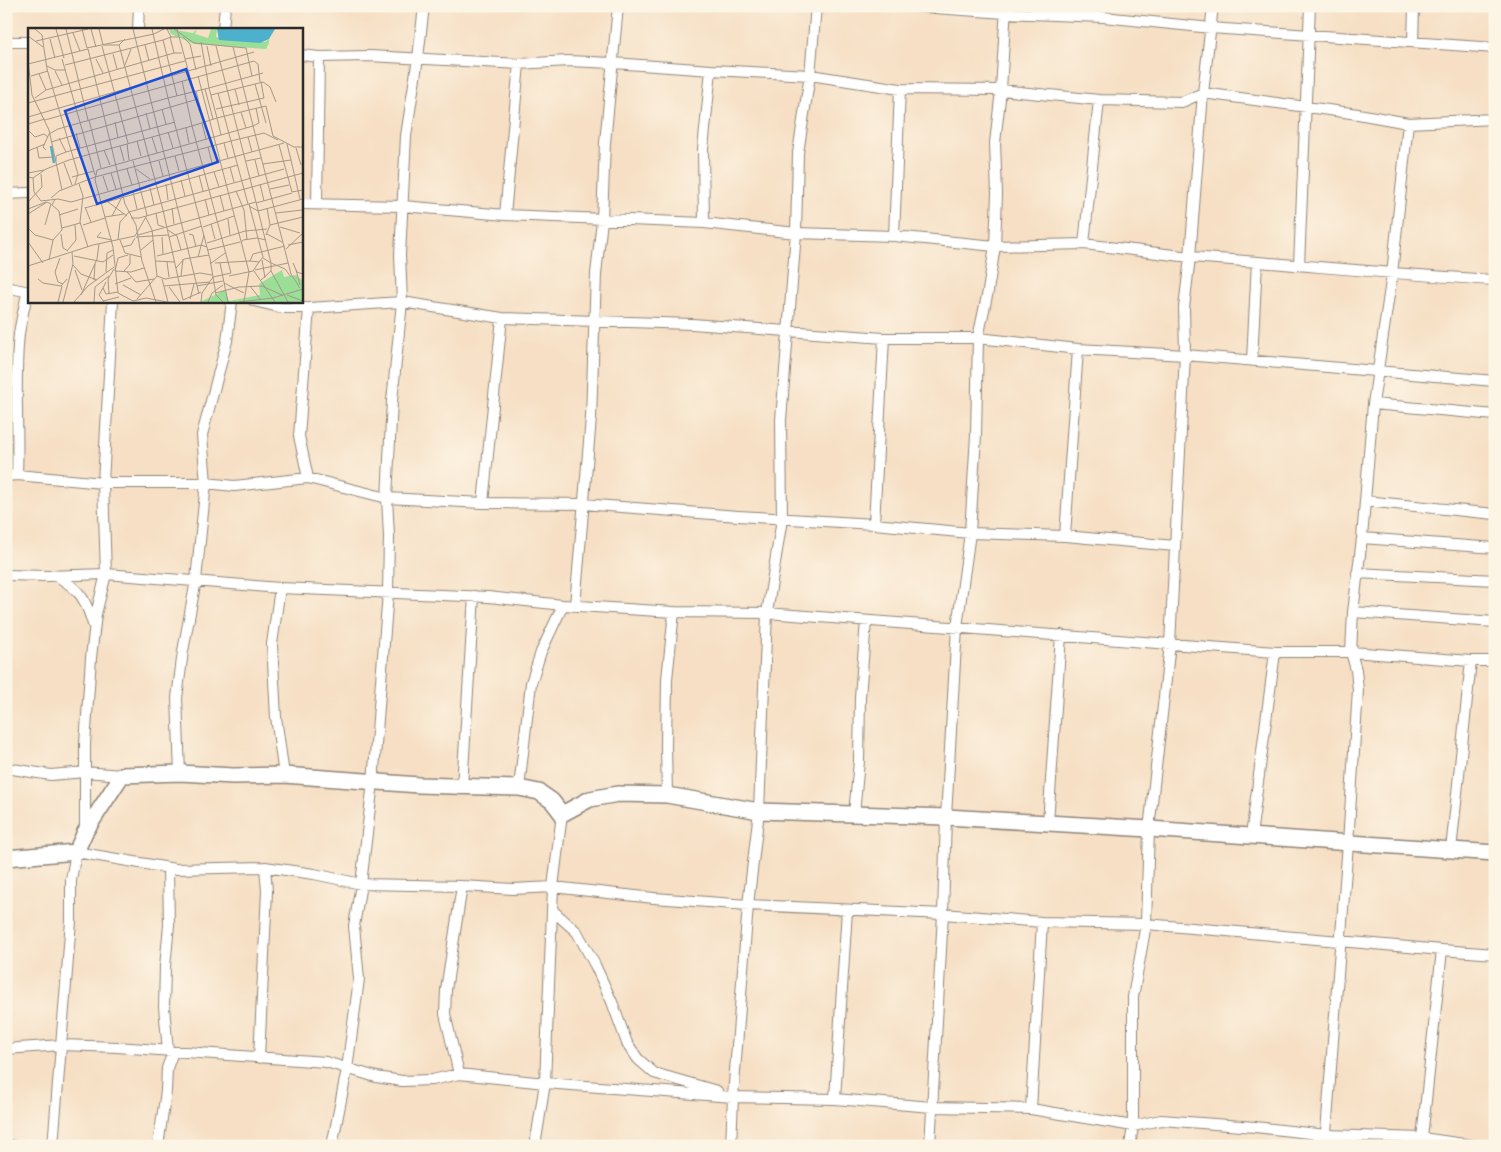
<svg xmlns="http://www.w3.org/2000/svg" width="1501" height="1152" viewBox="0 0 1501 1152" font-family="Alegreya,serif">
  <rect width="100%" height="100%" fill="#fcf5e5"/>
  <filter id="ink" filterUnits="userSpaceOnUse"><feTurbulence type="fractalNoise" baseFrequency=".02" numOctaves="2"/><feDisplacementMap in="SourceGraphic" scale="10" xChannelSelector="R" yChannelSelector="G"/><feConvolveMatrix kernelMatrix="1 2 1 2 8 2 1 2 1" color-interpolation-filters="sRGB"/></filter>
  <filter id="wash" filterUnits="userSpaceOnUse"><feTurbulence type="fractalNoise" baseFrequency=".0096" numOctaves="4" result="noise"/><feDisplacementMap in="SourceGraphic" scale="20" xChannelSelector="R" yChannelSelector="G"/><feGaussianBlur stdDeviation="1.12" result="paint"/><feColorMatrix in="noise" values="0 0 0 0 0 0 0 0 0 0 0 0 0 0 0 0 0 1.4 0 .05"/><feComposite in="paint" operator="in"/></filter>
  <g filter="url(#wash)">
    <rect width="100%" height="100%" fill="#f6dfc4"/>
  </g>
  <g filter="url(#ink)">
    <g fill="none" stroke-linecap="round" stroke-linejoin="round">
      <g stroke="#908578" stroke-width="12">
        <path id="street" d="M 907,6 L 1005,13 L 1103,17 L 1211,28 L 1495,48
          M 138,29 L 139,6
          M 223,29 L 225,6
          M 6,42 L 29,42
          M 1413,42 L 1414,6
          M 301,55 L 319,57 L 369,56 L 519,64 L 568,61 L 613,63 L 711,70 L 810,75 L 900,89 L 1001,90 L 1099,100 L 1182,102 L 1203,93 L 1358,114 L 1408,123 L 1495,119
          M 6,194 L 29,193
          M 301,204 L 403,206 L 505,215 L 704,223 L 796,233 L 894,236 L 995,246 L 1084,244 L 1190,257 L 1203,93 L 1213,6
          M 317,204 L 319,57
          M 505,215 L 519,64
          M 704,223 L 703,149 L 711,70
          M 894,236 L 900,89
          M 1084,244 L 1099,100
          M 1299,265 L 1310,6
          M 6,287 L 29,292
          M 254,301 L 283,308 L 309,308 L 402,302 L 502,318 L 692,324 L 884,338 L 978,338 L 1078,349 L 1185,355 L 1495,381
          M 1252,360 L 1257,262
          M 1373,404 L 1495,415
          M 17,475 C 19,428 14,380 19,334 C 21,320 25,306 27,292
          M 6,476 L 17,475 L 103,483 L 206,483 L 234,486 L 308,478 L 387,498 L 483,503 L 583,504 L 738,516 L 874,524 L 970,533 L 1065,536 L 1175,546
          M 308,478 L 299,436 L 309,308
          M 1365,501 L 1495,514
          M 483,503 L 502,318
          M 874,524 L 884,338
          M 1065,536 L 1078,349
          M 1362,538 L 1495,548
          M 1357,573 L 1495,580
          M 6,575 L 47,576 L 106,574 L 280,588 L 488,597 L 563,605 L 674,612 L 767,613 L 1275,652 L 1351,652 L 1353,612 L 1362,538 L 1373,404 L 1392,274 L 1408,123
          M 57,576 C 81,591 85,598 93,624
          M 280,588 L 272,644 L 276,717 L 284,775
          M 575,606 L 591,418 L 596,274 L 602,220 L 605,143 L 618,6
          M 1353,612 L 1495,622
          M 6,768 L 51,775 L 85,772 L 122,775
          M 180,773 L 177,698 L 183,651 L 196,580 L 206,483 L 202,435 L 227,341 L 232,301
          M 462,787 L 474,596
          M 519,788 L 531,683 L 541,652 L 563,605
          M 667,795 L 666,746 L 667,679 L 674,612
          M 854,814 L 859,761 L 860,697 L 866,621
          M 1048,823 L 1061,635
          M 85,831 L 85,744 L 91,658 L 96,614 L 106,574 L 103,483 L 113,301
          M 1251,836 L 1275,652
          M 1451,850 L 1471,661
          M 552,910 L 577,932 L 595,965 L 612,1002 L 627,1043 L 638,1059 L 654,1073 L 717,1091
          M 6,1049 L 61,1045 L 117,1047 L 326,1062 L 376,1077 L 402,1081 L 432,1080 L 459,1074 L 545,1083 L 733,1097 L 835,1099 L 932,1107 L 1031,1109 L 1133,1126 L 1161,1120 L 1255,1127 L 1326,1135 L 1422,1138 L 1478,1146
          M 168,1051 L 164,1007 L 165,967 L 169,925 L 168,868
          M 259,1058 L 267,891 L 265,867
          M 459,1074 L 445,1014 L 446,990 L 462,886
          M 835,1099 L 847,910
          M 1031,1109 L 1042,922
          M 1422,1138 L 1442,950
          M 6,1144 L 14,1146
          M 53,1146 L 71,921 L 71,880 L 76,852 L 175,869 L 265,867 L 314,874 L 361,884 L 462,886 L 513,889 L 553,887 L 654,898 L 748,905 L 943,914 L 1042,922 L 1146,924 L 1442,950 L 1495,954
          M 158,1146 L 166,1091 L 167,1068 L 173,1052
          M 332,1146 L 347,1069 L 359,979 L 354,926 L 361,884 L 373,782 L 388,593 L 389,536 L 387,498 L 392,401 L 402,302 L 400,255 L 406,136 L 418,58 L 424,6
          M 535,1146 L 545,1083 L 553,887 L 562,814
          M 731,1146 L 733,1097 L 748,905 L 759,811 L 767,613 L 782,519 L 781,420 L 796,233 L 798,153 L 810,75 L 816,6
          M 930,1146 L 943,914 L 946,817 L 957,627 L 970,533 L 976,435 L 978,338 L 988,291 L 995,246 L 997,194 L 995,143 L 1001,90 L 1006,6
          M 1130,1146 L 1133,1126 L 1133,997 L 1146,924 L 1149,829 L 1170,644 L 1185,355 L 1184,308 L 1190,257 C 1292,264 1393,274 1495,280
          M 1325,1146 L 1348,843 L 1358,690 L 1356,670 L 1351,652 L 1471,661 L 1495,661"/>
      </g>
      <g stroke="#908578" stroke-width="18">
        <path id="secondary" d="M 6,858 L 76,852 L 85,832 L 122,775 L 180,773 L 233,776 L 284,775 L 419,785 L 519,788 L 539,792 L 552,801 L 562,814 L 590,799 L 618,794 L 667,795 L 759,811 L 946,817 L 1149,829 L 1495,853"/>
      </g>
      <use href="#street" stroke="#fff" stroke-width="10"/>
      <use href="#secondary" stroke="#fff" stroke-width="15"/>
    </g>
  </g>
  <g transform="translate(28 28)">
    <rect width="275" height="275" fill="#f6dfc4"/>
    <path d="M 141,1 L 165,5 L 169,1 L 167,6 L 180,10 L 183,1 L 189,1 L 188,9 L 237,14 L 241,11 L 241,15 L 238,21 L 166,16 L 143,6 ZM 254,242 L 256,249 L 268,247 L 275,253 L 275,274 L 172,274 L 197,262 L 201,273 L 232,267 L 231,256 Z" fill="#9ade97"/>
    <path d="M 189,1 L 247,1 L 241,11 L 232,15 L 191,12 Z" fill="#4db0cc"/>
    <path fill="none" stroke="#4db0cc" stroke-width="2.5" d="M 23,118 L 26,135"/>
    <path fill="none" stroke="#a59787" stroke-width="1" d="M 7,1 L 14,7 L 19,41 L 50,146 L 47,156M 28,1 L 36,30M 38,1 L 60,92M 54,1 L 59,20 L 126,6 L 136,1M 63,1 L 68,19M 71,1 L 75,17 L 91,17M 105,1 L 171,266M 146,1 L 166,15 L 218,20 L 224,48M 149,1 L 166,64M 45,5 L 52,23M 0,8 L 15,19M 155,9 L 162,16 L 168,42M 22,11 L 27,30M 97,11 L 91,17 L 135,182 L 155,272 L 173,264M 135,12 L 149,68M 8,13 L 60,1M 173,14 L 181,60 L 235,45M 117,17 L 121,33M 74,18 L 100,115M 179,18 L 183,38M 188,18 L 228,174M 205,19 L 221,82 L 238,78 L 245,108 L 266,119 L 275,119M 146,25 L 142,9 L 151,9M 85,26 L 89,41M 34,31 L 67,147M 68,31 L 75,45M 157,31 L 173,28M 0,33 L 4,67 L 21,102 L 34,162M 0,36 L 60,21 L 97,176 L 108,197 L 114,233 L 128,274M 37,37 L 135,12 L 143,9 L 139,1M 97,37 L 103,21M 19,38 L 27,42 L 38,42M 27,43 L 34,57M 11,46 L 18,62M 3,48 L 20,43M 170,48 L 221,244 L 216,273M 227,56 L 238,95M 177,61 L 185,91M 207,61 L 211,77M 168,63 L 176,94M 190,65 L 220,176M 183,67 L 235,54 L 242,59 L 248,74M 7,70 L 18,62 L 146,25 L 154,25M 0,75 L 157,33M 134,81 L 138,96M 188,81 L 236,70 L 233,54M 213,84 L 218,100M 118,85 L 122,101M 0,89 L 226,24M 17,92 L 226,33 L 230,36 L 232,54M 61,92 L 73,140M 87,94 L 90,110M 174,95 L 178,111M 0,96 L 17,91M 158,100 L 161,115M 0,102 L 7,109 L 16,106 L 20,109M 140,104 L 145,120M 48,105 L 52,120M 193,107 L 189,90 L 164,98 L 203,245 L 185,249 L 188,267 L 195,274M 124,109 L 129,125M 220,109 L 224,124M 31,110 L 38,124M 109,113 L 113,128M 23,114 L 170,71M 196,115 L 200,130M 99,116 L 101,132M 259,116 L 263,132M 251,117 L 264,164 L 275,162M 92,118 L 96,133M 9,119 L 11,130 L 25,129M 180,119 L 184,135M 268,120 L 273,137M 18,122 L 15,119 L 21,106 L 30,101 L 140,70 L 124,1M 76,122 L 82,137M 0,123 L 17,116M 147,128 L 151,143M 227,132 L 231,148M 28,133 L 28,128 L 38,124 L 147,94M 131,133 L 135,148M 218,133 L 233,130M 36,135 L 44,157M 235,136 L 263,132 L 272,171M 202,139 L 206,154M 99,141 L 104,157M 108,141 L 122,151M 186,144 L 191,159M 0,145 L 16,142M 83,145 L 88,161M 171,147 L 175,163M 75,148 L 80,163M 0,149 L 5,150 L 18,141 L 41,132 L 164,98 L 154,53M 44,149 L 66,143M 5,150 L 6,164 L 13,173 L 30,171 L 43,174 L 256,115M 153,152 L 157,168M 51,156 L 55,168 L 52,194 L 60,219M 138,156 L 140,172M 232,156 L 236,173M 122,160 L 126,177M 242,161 L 261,157M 208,163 L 216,182 L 219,212M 105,164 L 109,181M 192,167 L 196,183M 23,170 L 31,163 L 67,149 L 203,113 L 236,105 L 250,112M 177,171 L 181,187M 0,174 L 14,159 L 13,146M 80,174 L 99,188M 228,175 L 264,165M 221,176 L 235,229 L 231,234 L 222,233M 221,178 L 230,183 L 275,171M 57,179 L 63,194M 57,180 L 210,137M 144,180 L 146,196M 239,180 L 242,197M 0,181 L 18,174M 128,185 L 130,197 L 136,199M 248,185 L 274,182M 0,186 L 19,174 L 23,176 L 17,197M 31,187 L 50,181M 84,188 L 94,169M 77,189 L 96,186M 103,190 L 111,190 L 275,145M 118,190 L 124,202 L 129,248M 200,191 L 202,207M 183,196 L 187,211M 55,197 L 77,190M 175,199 L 206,188M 252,199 L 272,205M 0,200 L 7,207 L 25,212M 34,200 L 52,195M 140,202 L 149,208 L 153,222M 73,204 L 69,209 L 84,212M 33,206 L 35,220 L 40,223M 161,206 L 165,207 L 168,219M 239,206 L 254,214M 110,207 L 228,174 L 243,235 L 257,241 L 263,249M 238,207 L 242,197 L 275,189M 108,209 L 140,207M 134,209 L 135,226M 141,209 L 174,198M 90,212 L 92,194 L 101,184 L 256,141M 92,212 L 97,225 L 113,229M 0,214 L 15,235M 179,215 L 217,203 L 239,201M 213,215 L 215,212 L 229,210 L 238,212M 260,217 L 275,214M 94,219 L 103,217 L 107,210M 258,221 L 275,205M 113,222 L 125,212M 180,222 L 212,214M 39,223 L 48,212 L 47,197M 100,227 L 90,230 L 87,243 L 103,244 L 116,240M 46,228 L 75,234 L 85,227M 129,228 L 173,217 L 179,219M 170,229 L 176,207M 32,230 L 27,244 L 30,254 L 35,256M 21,232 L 25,212 L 34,202 L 31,183 L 24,177 L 27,171M 234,232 L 237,250M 128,233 L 147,234M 139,234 L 141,249M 187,235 L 222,233 L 225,226 L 257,218M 192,235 L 200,274M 265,235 L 269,244 L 275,246M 182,236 L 197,225M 45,237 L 53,246 L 69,252M 0,238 L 65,217 L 107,208 L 119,187 L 105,133M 148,240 L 156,231 L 181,227M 47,242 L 54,262M 227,242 L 260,235M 268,242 L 272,257M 96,243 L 102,236 L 102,227M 226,243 L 247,274M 243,243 L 260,274M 78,244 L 79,225 L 85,222M 99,244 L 108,254 L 126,251M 153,248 L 155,231M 201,248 L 225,243 L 231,234M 10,251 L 15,255 L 33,258 L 39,251M 134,251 L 140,274M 66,252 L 67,236M 233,252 L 243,243 L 243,235 L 235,230M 78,254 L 75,260 L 78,266 L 90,264M 196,255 L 216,265M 87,256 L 103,250M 95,257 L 113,267M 136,258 L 182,254M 169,258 L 195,253M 222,258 L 232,271M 141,259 L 152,274M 75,260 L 71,267 L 76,274M 187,265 L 211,259 L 234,258 L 254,267M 81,266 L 80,251 L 86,241M 53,267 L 69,231 L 71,216M 259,267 L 275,273M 109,271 L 129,248 L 137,251 L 172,245 L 184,247M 162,271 L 166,256M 75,273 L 91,269M 30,274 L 34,258M 35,274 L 45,236 L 44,224M 46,274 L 60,258 L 86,239M 66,274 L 67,259 L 81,248M 139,274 L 118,270 L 105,273 L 90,265 L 85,219 L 67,152 L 69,142 L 225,98 L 231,95 L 228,80M 173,274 L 174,265 L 185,249 L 182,231 L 140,70 L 181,60 L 189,90 L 221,82 L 263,246 L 272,260M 180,274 L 184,265 L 195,257M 211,274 L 245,270 L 275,261"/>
    <path fill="#1d4ed8" fill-opacity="0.15" stroke="#1d4ed8" stroke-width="2.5" d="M 158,41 L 190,134 L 69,176 L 37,83 Z"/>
    <rect width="275" height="275" fill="none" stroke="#2b2b2b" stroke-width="2.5"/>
  </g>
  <rect width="1501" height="1152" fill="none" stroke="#fcf5e5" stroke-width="25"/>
</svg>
